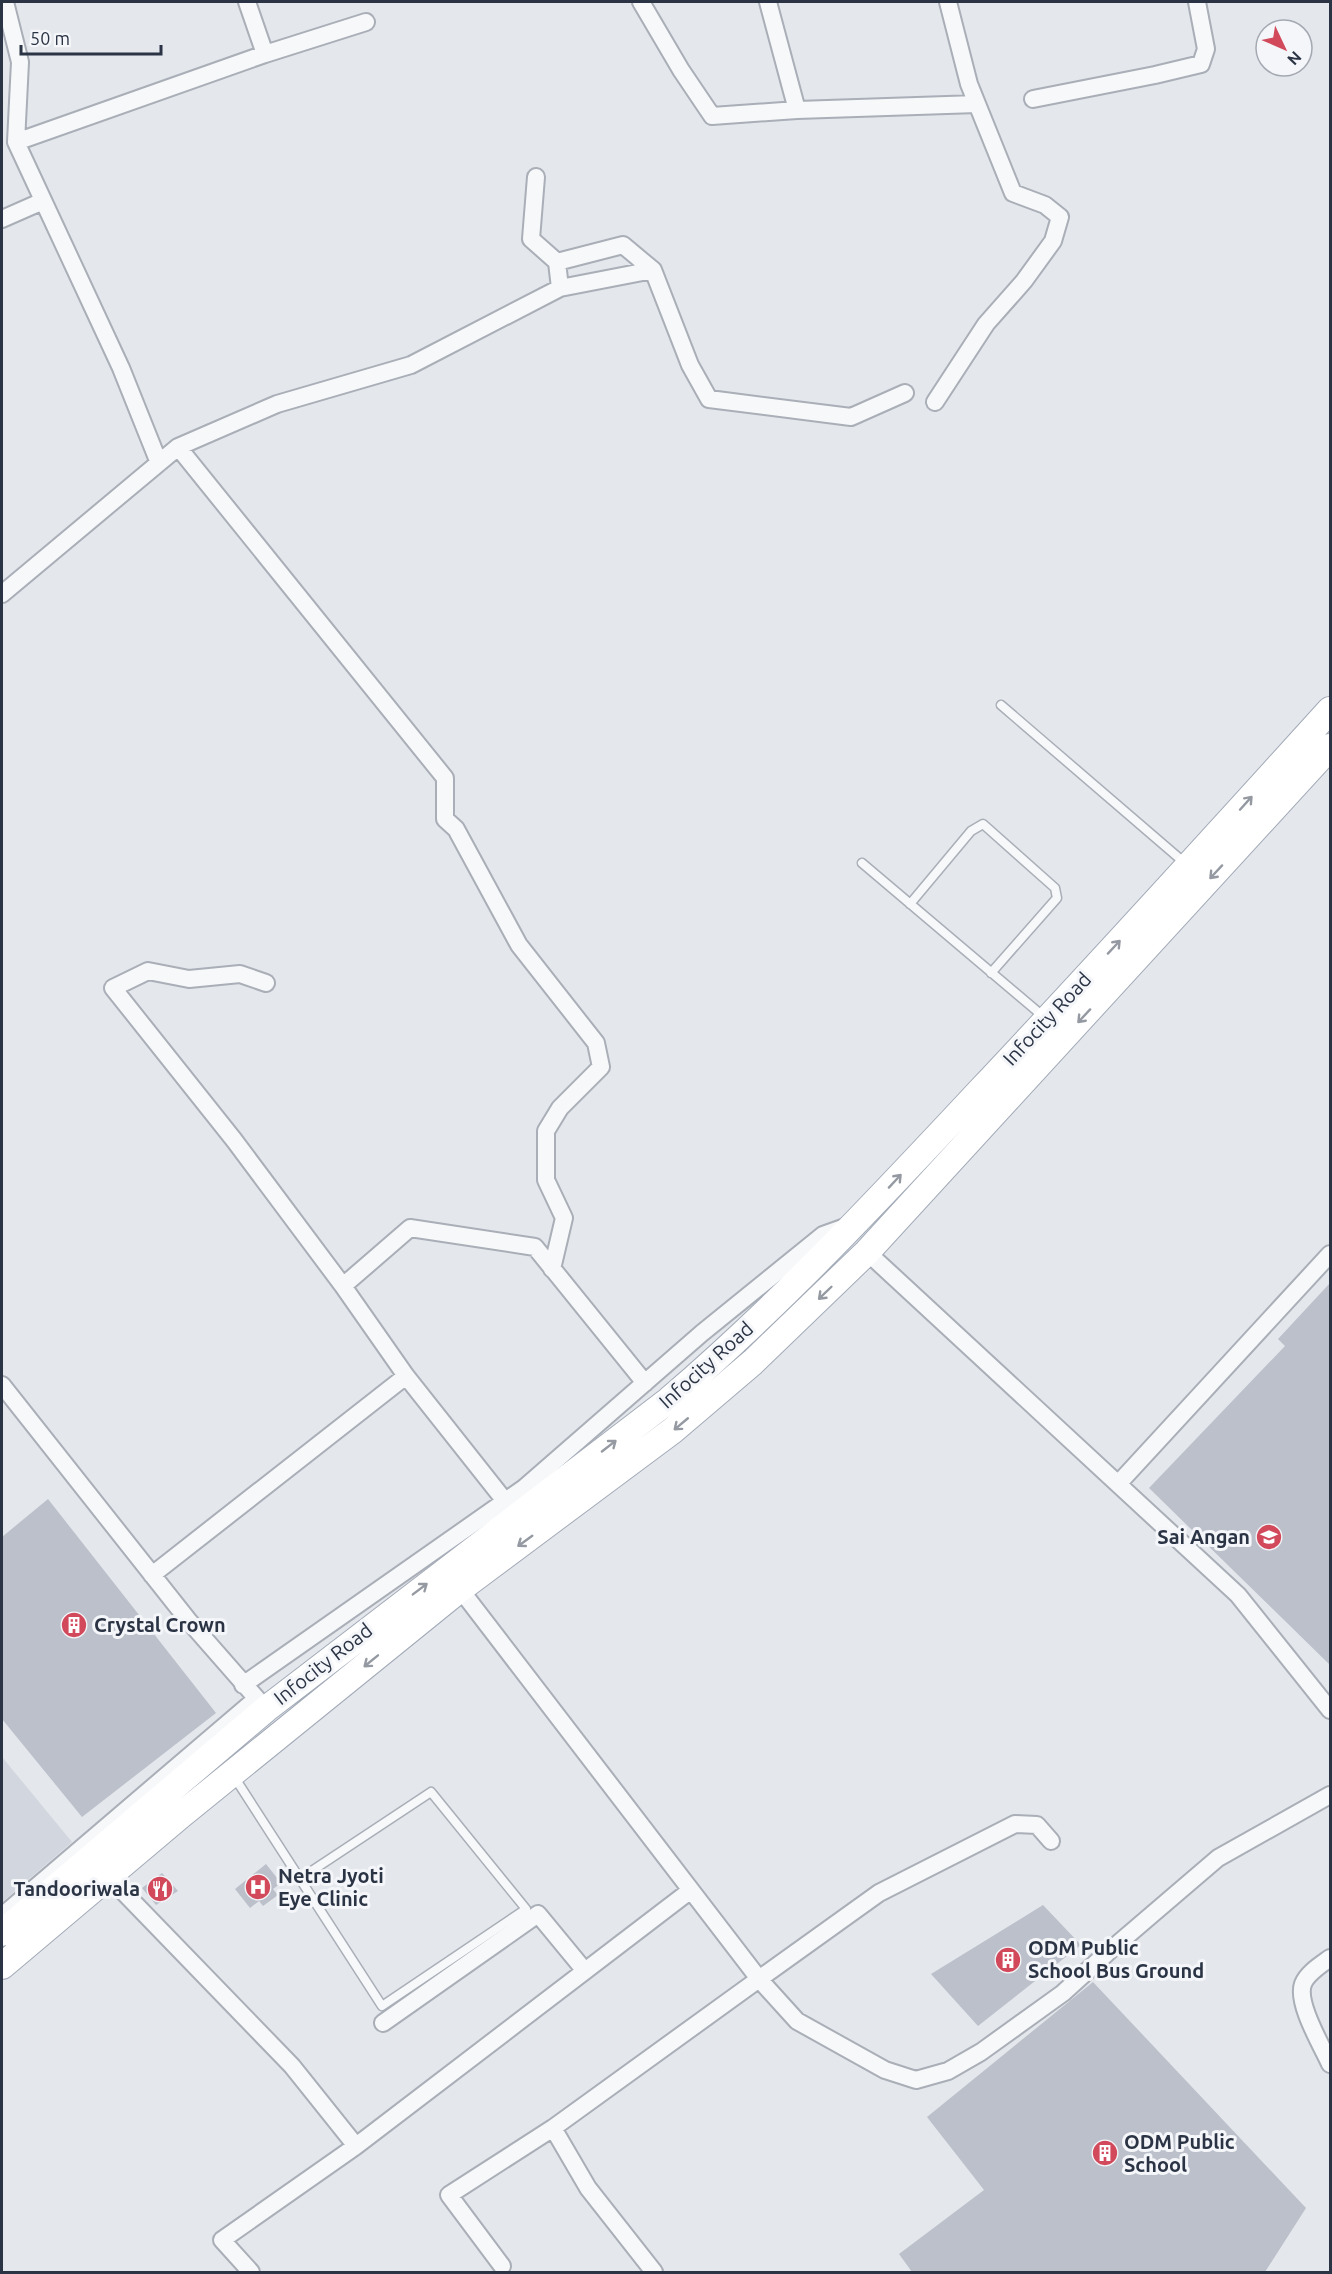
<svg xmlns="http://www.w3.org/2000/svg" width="1332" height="2274" viewBox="0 0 1332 2274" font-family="Ubuntu,sans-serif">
  <rect width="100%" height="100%" fill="#e4e7ec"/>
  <path fill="#d2d6de" d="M 2,1757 L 72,1842 L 2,1902 Z"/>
  <path fill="#bbc0ca" d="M 1330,1283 L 1330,1665 L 1149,1488 L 1285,1346 L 1278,1339 Z
    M 48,1499 L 216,1713 L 82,1817 L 2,1719 L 2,1537 Z
    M 266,1864 L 281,1883 L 273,1889 L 278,1895 L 263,1906 L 259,1901 L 250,1908 L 235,1889 Z
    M 162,1873 L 178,1891 L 156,1905 L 142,1888 Z
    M 1043,1905 L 1081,1945 L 978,2026 L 931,1974 Z
    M 1093,1982 L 1306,2208 L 1265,2272 L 912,2272 L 899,2254 L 984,2190 L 927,2117 Z"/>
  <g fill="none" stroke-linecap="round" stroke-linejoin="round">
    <g stroke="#a9aeb7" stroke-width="11">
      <path id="lane" d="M 1001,705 L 1186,864
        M 862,863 L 1044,1017
        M 910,904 L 971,831 L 983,824 L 1055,888 L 1057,898 L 991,973
        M 233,1775 L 382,2006 L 526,1909 L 431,1792 L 298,1880"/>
    </g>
    <g stroke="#a9aeb7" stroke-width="20">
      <path id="street" d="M 5,2 L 20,62 L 16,142 L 121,368 L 159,463
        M 641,2 L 681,70 L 712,116 L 797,110 L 977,104
        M 768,2 L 797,110
        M 265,54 L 366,22
        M 1033,99 L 1155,75 L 1201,64 L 1206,49 L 1197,2
        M 16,142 L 265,54 L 247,2
        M 536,177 L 531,239 L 557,262
        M 2,219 L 43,201
        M 560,288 L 557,262 L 623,245 L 653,270 L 690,365 L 709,399 L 851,417 L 905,393
        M 935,402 L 986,324 L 1024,281 L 1053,241 L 1060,217 L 1045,205 L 1013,193 L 969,84 L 948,2
        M 178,447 L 445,778 L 445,819 L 456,829 L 519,945 L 596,1043 L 601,1067 L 560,1108 L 546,1131 L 546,1180 L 564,1218 L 552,1269
        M 2,594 L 178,447 L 277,404 L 411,365 L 560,288 L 653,270
        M 266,983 L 240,974 L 189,979 L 148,971 L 113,988 L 234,1140 L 343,1286 L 406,1376 L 505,1501
        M 867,1252 L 1238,1595 L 1330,1710
        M 343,1286 L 410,1228 L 535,1247 L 645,1383
        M 2,1385 L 188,1620 L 266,1709
        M 1118,1484 L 1330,1254
        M 152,1575 L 406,1376
        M 460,1589 L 759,1979 L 553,2128
        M 243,1685 L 524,1488 L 702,1333 L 823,1235 L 848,1226
        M 1051,1841 L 1037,1825 L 1015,1824 L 879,1893 L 759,1979 L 797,2021 L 885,2070 L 916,2080 L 948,2071 L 981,2052 L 1063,1993 L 1107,1953 L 1218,1858 L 1330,1795
        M 108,1876 L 292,2066 L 356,2146 L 691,1890
        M 2,1916 L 256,1699
        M 1330,1958 C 1322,1964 1307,1973 1303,1984 C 1296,2003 1322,2046 1330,2064
        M 383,2023 L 538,1914 L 585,1971
        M 502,2266 L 449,2195 L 553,2128 L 588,2188 L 654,2272
        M 251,2272 L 222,2240 L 356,2146"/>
    </g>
    <g stroke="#a3abb8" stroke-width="28">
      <path id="primary" d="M 2,1933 L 266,1709 L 669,1400 C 780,1305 879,1199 979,1092 C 1098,966 1214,838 1330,710
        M 2,1966 L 181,1815 L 460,1589 L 672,1431 L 753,1362 L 867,1252 L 1330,747"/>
    </g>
    <use href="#lane" stroke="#f7f8fa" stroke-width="8"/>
    <use href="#street" stroke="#f7f8fa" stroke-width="16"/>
    <use href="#primary" stroke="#fff" stroke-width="26"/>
  </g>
  <defs><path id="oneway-shaft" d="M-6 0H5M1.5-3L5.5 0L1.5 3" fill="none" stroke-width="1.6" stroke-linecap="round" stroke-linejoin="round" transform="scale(1.5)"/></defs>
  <g stroke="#959aa2">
    <use href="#oneway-shaft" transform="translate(1246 803) rotate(-48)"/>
    <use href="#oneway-shaft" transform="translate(1216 872) rotate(133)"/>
    <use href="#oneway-shaft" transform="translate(1114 947) rotate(-47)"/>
    <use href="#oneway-shaft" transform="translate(1084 1016) rotate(133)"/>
    <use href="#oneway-shaft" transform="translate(895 1181) rotate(-47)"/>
    <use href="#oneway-shaft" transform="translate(825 1293) rotate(136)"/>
    <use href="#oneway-shaft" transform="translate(681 1424) rotate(140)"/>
    <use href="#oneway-shaft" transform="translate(609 1446) rotate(-38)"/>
    <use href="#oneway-shaft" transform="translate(525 1541) rotate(144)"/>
    <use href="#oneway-shaft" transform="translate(420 1589) rotate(-37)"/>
    <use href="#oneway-shaft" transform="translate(371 1661) rotate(141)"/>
  </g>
  <defs>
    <g id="school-disc" transform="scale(1.35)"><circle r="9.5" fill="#d1495b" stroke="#f4f6f9"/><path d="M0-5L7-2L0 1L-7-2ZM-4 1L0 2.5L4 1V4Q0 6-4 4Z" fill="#fff"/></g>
    <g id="building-disc" transform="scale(1.35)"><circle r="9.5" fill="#d1495b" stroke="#f4f6f9"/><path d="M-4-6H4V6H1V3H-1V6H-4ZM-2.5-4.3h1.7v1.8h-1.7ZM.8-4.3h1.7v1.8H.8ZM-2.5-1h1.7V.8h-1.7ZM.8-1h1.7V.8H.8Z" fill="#fff"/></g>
    <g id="hospital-disc" transform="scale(1.35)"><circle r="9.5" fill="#d1495b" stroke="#f4f6f9"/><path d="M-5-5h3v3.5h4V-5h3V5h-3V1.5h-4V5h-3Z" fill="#fff"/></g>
    <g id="restaurant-disc" transform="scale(1.35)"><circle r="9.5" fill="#d1495b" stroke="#f4f6f9"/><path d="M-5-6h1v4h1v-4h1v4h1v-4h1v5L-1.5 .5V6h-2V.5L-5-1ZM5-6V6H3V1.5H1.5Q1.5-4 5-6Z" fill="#fff"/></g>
  </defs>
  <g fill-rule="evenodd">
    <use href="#school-disc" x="1269" y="1537"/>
    <use href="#building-disc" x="74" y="1625"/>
    <use href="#hospital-disc" x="258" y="1887"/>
    <use href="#restaurant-disc" x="160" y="1889"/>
    <use href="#building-disc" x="1008" y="1960"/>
    <use href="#building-disc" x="1105" y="2153"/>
  </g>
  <g text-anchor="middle" stroke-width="6" stroke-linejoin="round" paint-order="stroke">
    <g font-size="20" fill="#2b3445" stroke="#f4f6f9">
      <text transform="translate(1047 1019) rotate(-47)" y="7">Infocity Road</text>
      <text transform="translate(706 1365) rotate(-42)" y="7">Infocity Road</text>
      <text transform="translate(323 1664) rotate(-38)" y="7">Infocity Road</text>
    </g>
    <g font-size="20" font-weight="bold" fill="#2b3445" stroke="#f4f6f9" text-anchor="start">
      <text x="1250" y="1544" text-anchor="end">Sai Angan</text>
      <text x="94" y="1632">Crystal Crown</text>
      <text x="278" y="1883">Netra Jyoti<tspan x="278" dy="23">Eye Clinic</tspan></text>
      <text x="140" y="1896" text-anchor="end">Tandooriwala</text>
      <text x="1028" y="1955">ODM Public<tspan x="1028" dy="23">School Bus Ground</tspan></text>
      <text x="1124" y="2149">ODM Public<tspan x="1124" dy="23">School</tspan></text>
    </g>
  </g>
  <rect width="1332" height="2274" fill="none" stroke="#2b3445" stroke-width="6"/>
  <g transform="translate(1284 48) rotate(134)"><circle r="28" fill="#f4f6f9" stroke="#a4a8b1" stroke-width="1.5"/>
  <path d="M0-4.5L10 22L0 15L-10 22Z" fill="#d1495b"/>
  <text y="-9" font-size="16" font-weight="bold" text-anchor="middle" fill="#2b3445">N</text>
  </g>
  <path d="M21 45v9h140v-9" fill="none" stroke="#2b3445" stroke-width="3"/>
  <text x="30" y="45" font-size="18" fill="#2b3445" stroke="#f4f6f9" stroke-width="4.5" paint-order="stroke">50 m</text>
</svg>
